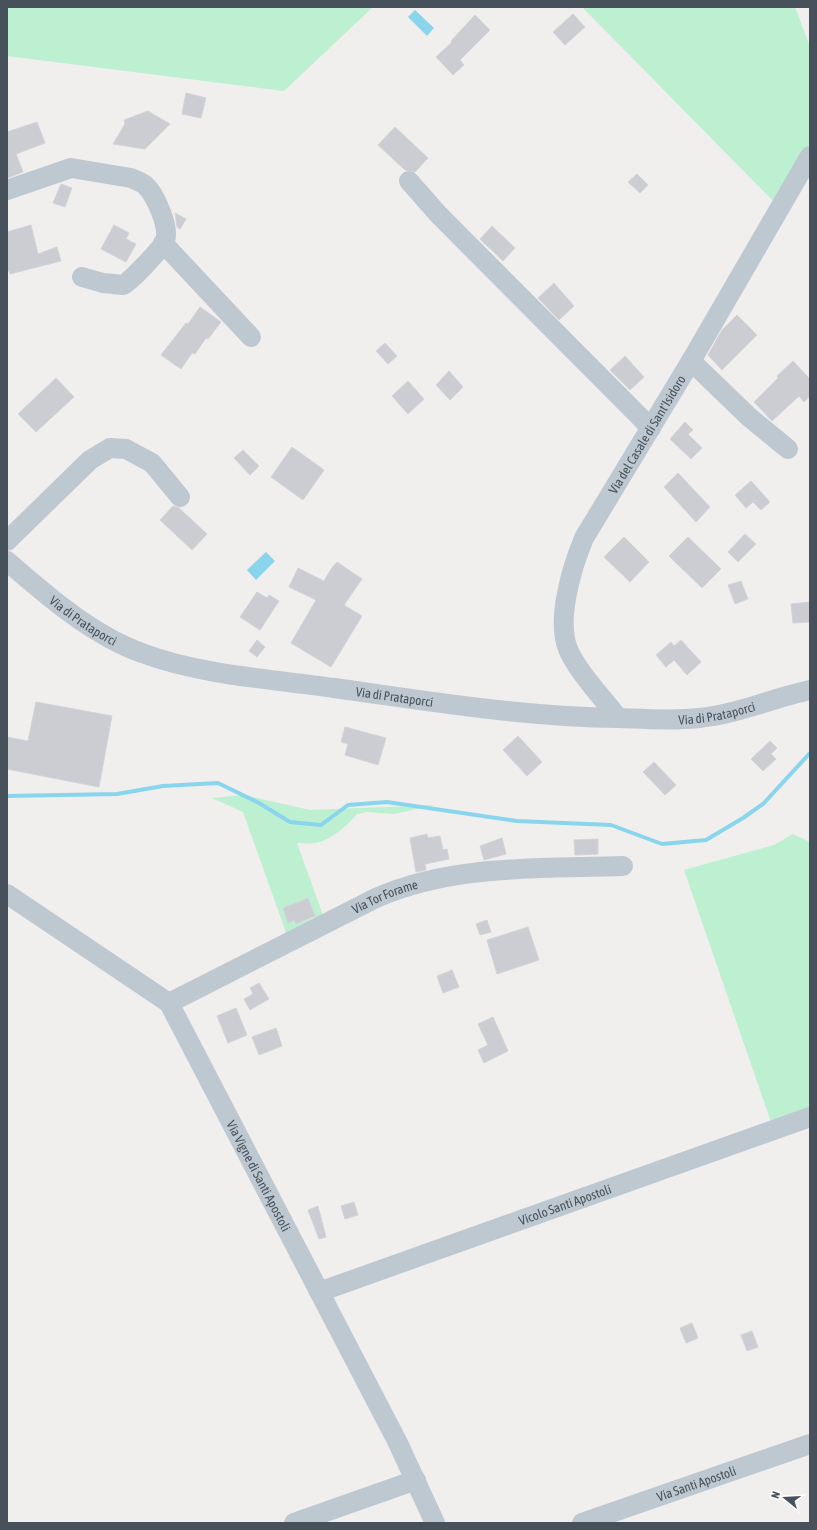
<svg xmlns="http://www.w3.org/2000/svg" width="817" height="1530" viewBox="0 0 817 1530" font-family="'Asap Condensed',sans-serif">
  <rect width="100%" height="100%" fill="#f1eeee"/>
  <path fill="#bcf0d1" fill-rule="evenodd" d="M 7,7 L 373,7 L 284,91 L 7,56 Z
    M 582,7 L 795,7 L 810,47 L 810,156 L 780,208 Z
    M 244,795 L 310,810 L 435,805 L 394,814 L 367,812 L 357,814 C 348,825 331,840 316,843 C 310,844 303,843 297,843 L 324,918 L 288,938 L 243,812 L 212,798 ZM 308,898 L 315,917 L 296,924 L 294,920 L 289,922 L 283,908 Z
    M 793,834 L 810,842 L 810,1111 L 772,1125 L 684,870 L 774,845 Z"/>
  <path fill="#88d5ed" d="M 415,10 L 434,28 L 427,36 L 408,17 Z
    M 266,552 L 275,561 L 256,580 L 247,570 Z"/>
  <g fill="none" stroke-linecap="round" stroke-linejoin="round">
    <path stroke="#88d5ed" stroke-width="4" d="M 7,796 L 117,794 L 163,786 L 218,783 L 259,803 L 290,822 L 321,825 L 348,805 L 387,802 L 517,821 L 611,825 L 662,844 L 706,840 L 743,818 L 763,804 L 810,753"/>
  </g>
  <path fill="#cbcdd3" stroke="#d2d4da" d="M 573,14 L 585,27 L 565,45 L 553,32 Z
    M 475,15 L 490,30 L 460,60 L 464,65 L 453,75 L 436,57 L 452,42 L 451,41 Z
    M 186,93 L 206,98 L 201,118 L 182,114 Z
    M 148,111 L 170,124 L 145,149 L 113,144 L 125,124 L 124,120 Z
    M 37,122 L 45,143 L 16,154 L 23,172 L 7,178 L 7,132 Z
    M 395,127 L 428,158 L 415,172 L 405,170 L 378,145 Z
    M 637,174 L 648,185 L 640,193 L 628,182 Z
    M 61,184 L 72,188 L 65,207 L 53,203 Z
    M 175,213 L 186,219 L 180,229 L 177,227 Z
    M 31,225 L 38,254 L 57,247 L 61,261 L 10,274 L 9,271 L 7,271 L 7,232 Z
    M 114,225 L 129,233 L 126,239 L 136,244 L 126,262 L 101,249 Z
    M 492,226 L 515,248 L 503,261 L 480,239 Z
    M 554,283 L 574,306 L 559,320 L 538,298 Z
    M 200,307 L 221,322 L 208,339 L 206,338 L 195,354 L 192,353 L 181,369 L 161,355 L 186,323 L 188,324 Z
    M 737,315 L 757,335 L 722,370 L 708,355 L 722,330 Z
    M 385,343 L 397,356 L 388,364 L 376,351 Z
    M 625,356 L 644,377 L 630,390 L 610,370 Z
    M 793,361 L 810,379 L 810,396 L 804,402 L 799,396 L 772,421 L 754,402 L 778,378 L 777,376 Z
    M 449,371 L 463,387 L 450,400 L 436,385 Z
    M 56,378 L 74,397 L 36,432 L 18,414 Z
    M 408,381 L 424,399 L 408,414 L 392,396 Z
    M 685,422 L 693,430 L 688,434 L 702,448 L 691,459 L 670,439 Z
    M 292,447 L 324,470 L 303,500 L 271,477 Z
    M 243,450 L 259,466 L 250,475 L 234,458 Z
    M 678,473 L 710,507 L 696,522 L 664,487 Z
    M 751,481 L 770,502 L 761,510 L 753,502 L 746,508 L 735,495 Z
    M 173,506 L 179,508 L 207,534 L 192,550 L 160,520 Z
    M 745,534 L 756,544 L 738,562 L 728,552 Z
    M 624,537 L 649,562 L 630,582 L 604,557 Z
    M 688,537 L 721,569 L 702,588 L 669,556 Z
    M 337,562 L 362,579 L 344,605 L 362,616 L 331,667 L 291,643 L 316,600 L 289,587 L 298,568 L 324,581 L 331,569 Z
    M 741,581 L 748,599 L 735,604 L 728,585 Z
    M 257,592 L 267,598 L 269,595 L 279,601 L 260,630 L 240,617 Z
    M 810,602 L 810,622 L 793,623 L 791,604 Z
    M 257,640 L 265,647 L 257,657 L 249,651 Z
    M 681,640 L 701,662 L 687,675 L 674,660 L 666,667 L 656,655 L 671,642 L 674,646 Z
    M 36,702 L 112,716 L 99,787 L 7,769 L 7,737 L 28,741 Z
    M 345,727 L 386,738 L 378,765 L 345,755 L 348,744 L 341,742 Z
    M 518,736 L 542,762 L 527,776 L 503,750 Z
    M 770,741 L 777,748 L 771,754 L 776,759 L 763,771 L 751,759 Z
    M 654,762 L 676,785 L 665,795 L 643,772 Z
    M 427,834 L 428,838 L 440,836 L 443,850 L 447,849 L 449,859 L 425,864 L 426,870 L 416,872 L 410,838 Z
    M 502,838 L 506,854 L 484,860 L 480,846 Z
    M 598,839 L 598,854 L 575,855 L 574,840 Z
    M 308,898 L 315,916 L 296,924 L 294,920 L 288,923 L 283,908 Z
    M 487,920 L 491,932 L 480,935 L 476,924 Z
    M 528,927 L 539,960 L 497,974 L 487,940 Z
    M 452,970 L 459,987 L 443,993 L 437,976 Z
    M 259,983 L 269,999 L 250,1010 L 244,999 L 253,994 L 250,988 Z
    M 236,1008 L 247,1035 L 228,1043 L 217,1016 Z
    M 493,1017 L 508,1051 L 484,1063 L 478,1050 L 488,1045 L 478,1024 Z
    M 276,1028 L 282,1046 L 259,1055 L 252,1037 Z
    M 354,1202 L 358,1215 L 345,1219 L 341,1206 Z
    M 318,1206 L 326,1237 L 319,1239 L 308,1210 Z
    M 692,1323 L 698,1338 L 686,1343 L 680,1328 Z
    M 752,1331 L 758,1347 L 747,1351 L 741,1335 Z"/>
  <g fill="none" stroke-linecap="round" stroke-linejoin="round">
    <g stroke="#bec8d1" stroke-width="20">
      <path d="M 409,181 L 438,214 L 651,428"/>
      <path d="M 7,190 L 71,168 L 131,178 C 136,180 141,182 145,185 C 155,194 170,227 165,241 C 161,249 131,281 123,285 L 103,283 L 82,277"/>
      <path d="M 163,243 L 251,337"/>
      <path d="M 691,361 L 749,417 L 788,449"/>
      <path d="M 7,541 L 90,460 L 110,448 L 126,449 L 152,463 L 180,497"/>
      <path id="s1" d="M 7,561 C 46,595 93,636 142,653 C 200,675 272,679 334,688 C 429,701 523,717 619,718 C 646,719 673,721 699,718 C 738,714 773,698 810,690"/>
      <path id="s2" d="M 618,718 C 603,698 577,671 568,649 C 556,619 572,567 584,538 L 691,361 L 810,156"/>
      <path id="s3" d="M 7,894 L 169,1003 L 397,1441 L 435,1523"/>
      <path id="s4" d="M 169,1003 L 376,898 C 453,864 541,869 623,866"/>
      <path id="s5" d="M 319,1292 L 810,1117"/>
      <path d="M 294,1523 L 416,1480"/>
      <path id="s6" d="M 582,1523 L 810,1444"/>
    </g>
  </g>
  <g text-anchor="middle" stroke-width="3" stroke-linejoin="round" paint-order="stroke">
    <g font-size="13" fill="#46515c" stroke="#fff">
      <text dy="5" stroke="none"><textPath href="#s2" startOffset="321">Via del Casale di Sant'Isidoro</textPath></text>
      <text dy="5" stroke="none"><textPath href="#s1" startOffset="97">Via di Prataporci</textPath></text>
      <text dy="5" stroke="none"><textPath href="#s1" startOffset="421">Via di Prataporci</textPath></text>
      <text dy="5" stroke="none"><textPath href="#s1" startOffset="745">Via di Prataporci</textPath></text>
      <text dy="5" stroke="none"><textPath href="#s4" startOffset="241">Via Tor Forame</textPath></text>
      <text dy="5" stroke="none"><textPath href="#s3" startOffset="390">Via Vigne di Santi Apostoli</textPath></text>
      <text dy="5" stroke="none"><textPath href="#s5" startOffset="261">Vicolo Santi Apostoli</textPath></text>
      <text dy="5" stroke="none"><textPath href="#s6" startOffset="121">Via Santi Apostoli</textPath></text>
    </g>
  </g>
  <rect width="817" height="1530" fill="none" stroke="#46515c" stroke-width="16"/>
  <g transform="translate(785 1498) rotate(288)" stroke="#ffffff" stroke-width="3" paint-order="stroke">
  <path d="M0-3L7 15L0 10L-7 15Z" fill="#46515c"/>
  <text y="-6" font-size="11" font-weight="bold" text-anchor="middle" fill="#46515c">N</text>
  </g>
</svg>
